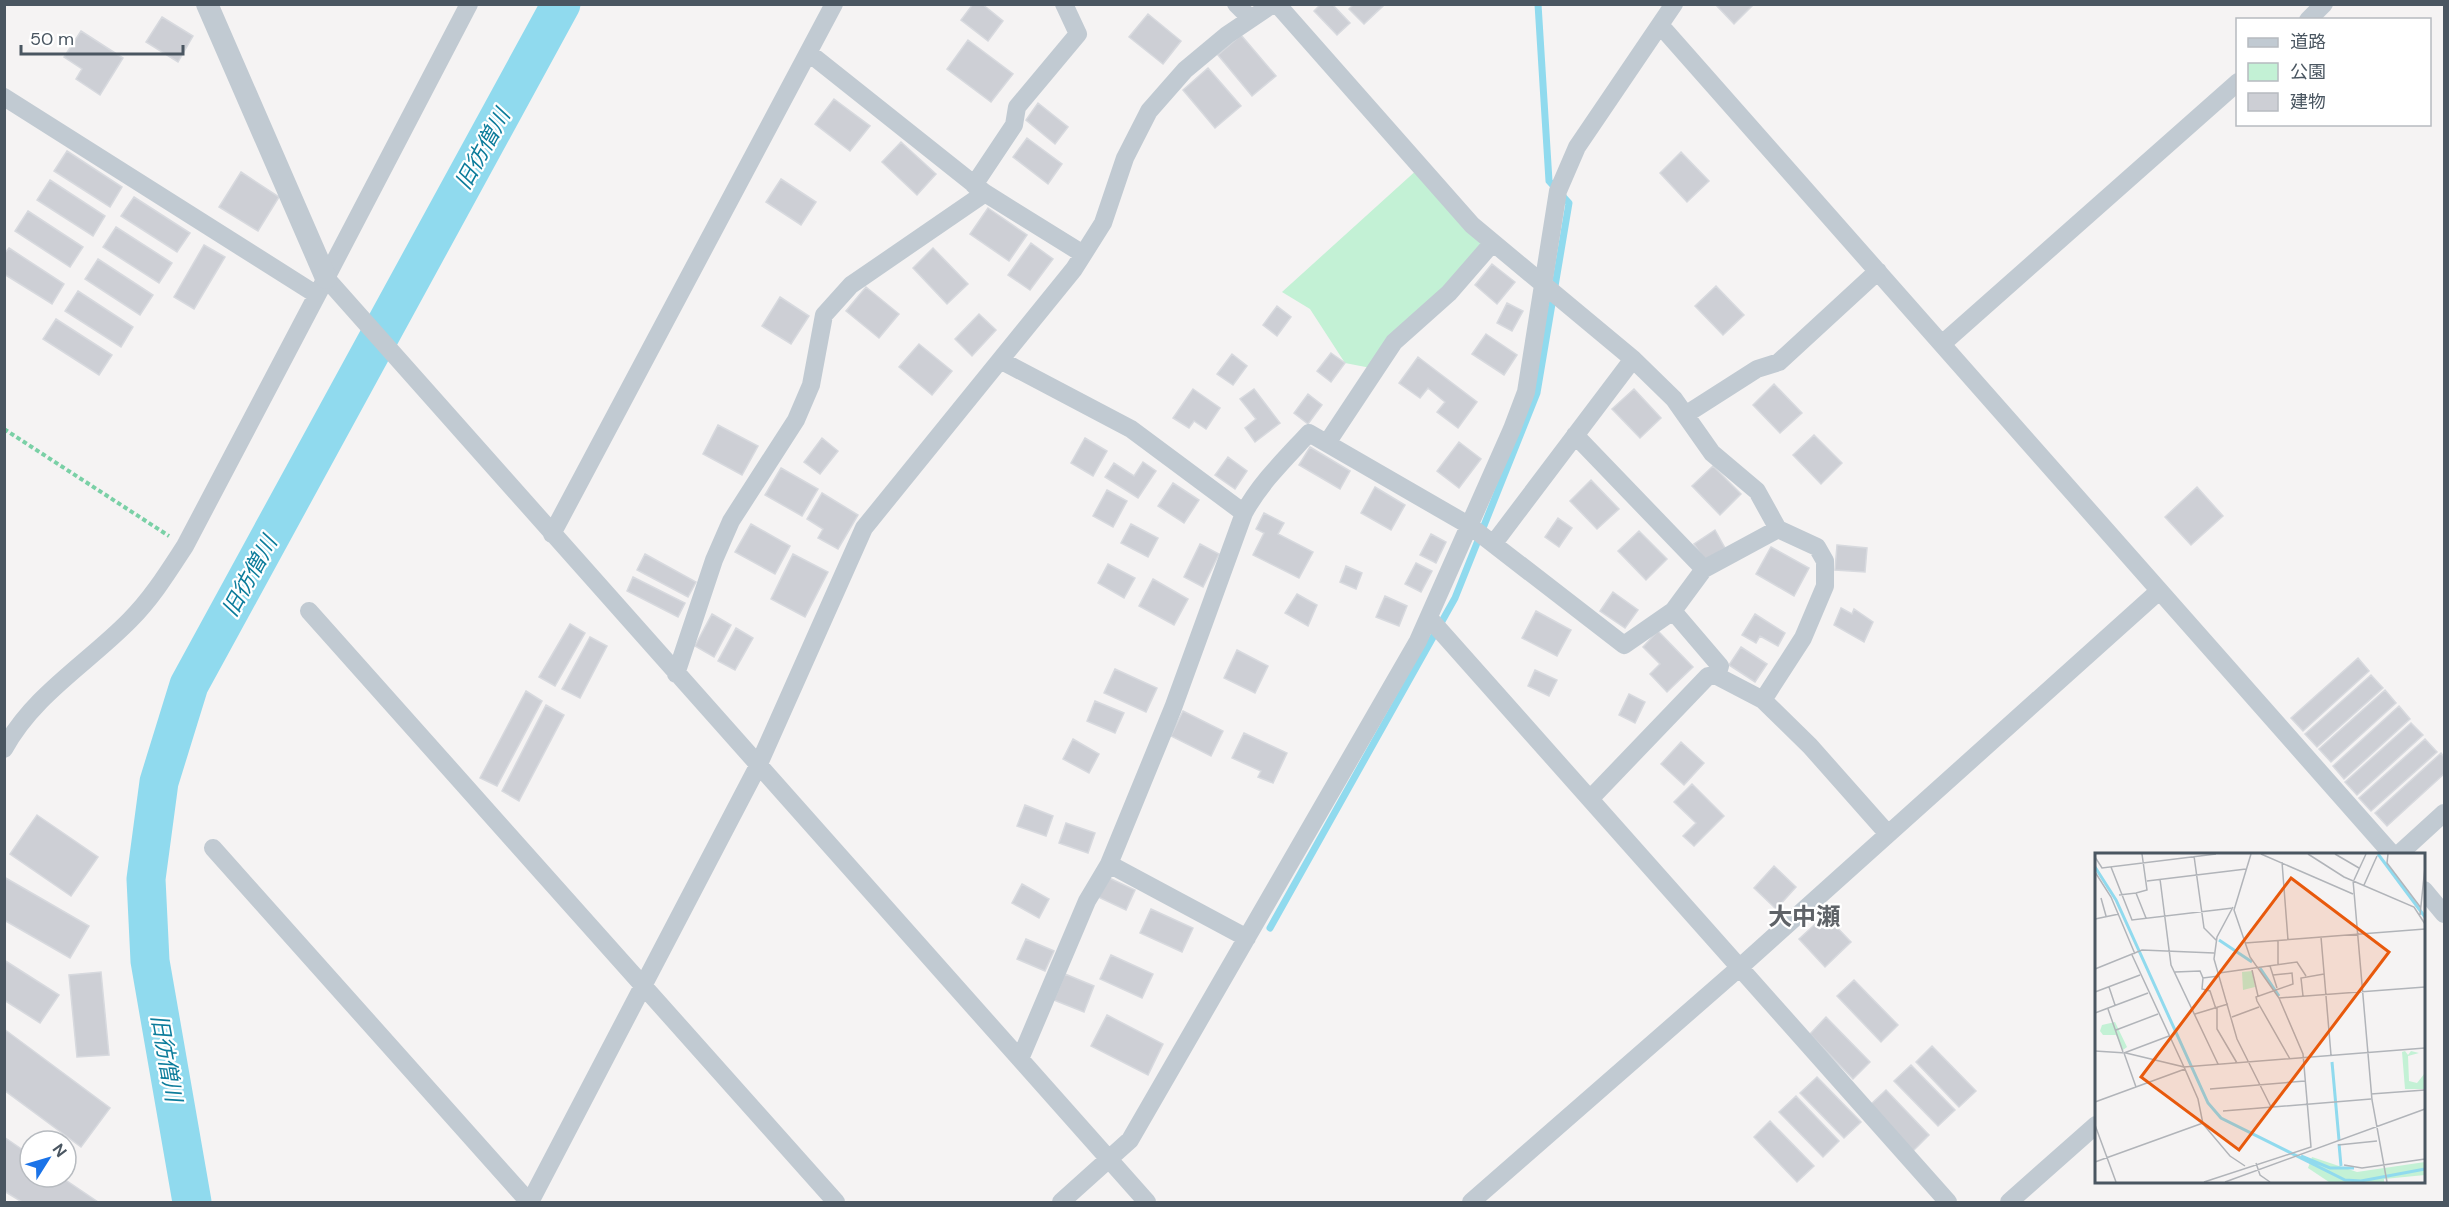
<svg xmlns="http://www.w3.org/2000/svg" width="2449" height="1207" viewBox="0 0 2449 1207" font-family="'DM Sans','Noto Sans JP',sans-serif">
  <rect width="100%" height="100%" fill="#f5f3f3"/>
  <path fill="#c3f1d5" d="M 1419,168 L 1489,247 L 1376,369 L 1345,363 L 1310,309 L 1282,292 Z"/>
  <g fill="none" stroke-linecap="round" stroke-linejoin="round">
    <path stroke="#90daee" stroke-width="7" d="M 1270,928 L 1455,598 L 1537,393 L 1569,203 L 1549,181 L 1538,4"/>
    <path stroke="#90daee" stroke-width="39" d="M 192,1202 L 150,961 L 146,879 L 159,782 L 189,685 L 561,4"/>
  </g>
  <path fill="#cdcfd5" stroke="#d7d9de" stroke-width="1.5" d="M 973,4 L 982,4 L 1003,21 L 988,41 L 961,20 Z
    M 1321,4 L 1332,4 L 1350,23 L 1337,35 L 1314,11 Z
    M 1354,4 L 1382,4 L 1383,6 L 1364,24 L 1349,9 Z
    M 1715,4 L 1754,4 L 1734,24 Z
    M 1148,14 L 1181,41 L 1163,64 L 1129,37 Z
    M 162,17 L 193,36 L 178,62 L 146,42 Z
    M 81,31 L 123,58 L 100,95 L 76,79 L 82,69 L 64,57 Z
    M 1241,35 L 1276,76 L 1252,96 L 1218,55 Z
    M 968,40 L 1013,74 L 991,102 L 947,69 Z
    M 1208,68 L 1241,106 L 1215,128 L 1183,90 Z
    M 834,99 L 870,126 L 850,151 L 815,124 Z
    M 1038,103 L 1068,127 L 1055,144 L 1026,120 Z
    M 1027,138 L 1062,164 L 1048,184 L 1013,157 Z
    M 901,142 L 936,174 L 917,195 L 882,162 Z
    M 67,151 L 122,187 L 110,207 L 54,171 Z
    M 1681,152 L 1709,181 L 1687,202 L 1660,173 Z
    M 241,172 L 279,197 L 258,231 L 219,207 Z
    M 781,179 L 816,202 L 801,225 L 766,202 Z
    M 50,180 L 105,216 L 93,236 L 37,200 Z
    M 134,197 L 190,233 L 177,252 L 121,216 Z
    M 988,208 L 1027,235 L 1009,261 L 970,234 Z
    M 28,211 L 83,247 L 70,267 L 15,231 Z
    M 116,227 L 172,263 L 159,283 L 103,247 Z
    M 1031,243 L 1053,259 L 1030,290 L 1008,275 Z
    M 204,245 L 225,257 L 194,309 L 174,297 Z
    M 9,248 L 64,284 L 52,304 L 4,274 L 4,254 Z
    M 933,248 L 968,284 L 947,304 L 913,268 Z
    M 98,259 L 153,295 L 140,315 L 85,279 Z
    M 1492,264 L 1515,282 L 1497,304 L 1475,285 Z
    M 1716,286 L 1744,315 L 1723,335 L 1695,306 Z
    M 866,287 L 899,314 L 879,338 L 846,311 Z
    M 78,291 L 133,327 L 121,347 L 65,311 Z
    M 780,297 L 809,316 L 791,344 L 762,326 Z
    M 1507,303 L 1523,311 L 1512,331 L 1497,323 Z
    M 1277,306 L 1291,317 L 1277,336 L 1263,325 Z
    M 979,314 L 996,330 L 972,356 L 955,339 Z
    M 56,319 L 112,355 L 99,375 L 43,339 Z
    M 1486,334 L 1517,355 L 1504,375 L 1472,354 Z
    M 919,344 L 952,371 L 932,395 L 899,367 Z
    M 1331,353 L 1345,363 L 1331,382 L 1317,371 Z
    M 1232,354 L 1247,366 L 1233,385 L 1217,374 Z
    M 1418,357 L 1477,402 L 1458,428 L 1437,412 L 1445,402 L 1428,388 L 1420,398 L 1399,383 Z
    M 1774,384 L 1802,413 L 1780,433 L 1753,405 Z
    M 1193,389 L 1220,408 L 1206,429 L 1194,421 L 1189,428 L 1173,418 Z
    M 1254,389 L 1280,423 L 1255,442 L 1245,428 L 1256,419 L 1240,399 Z
    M 1634,389 L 1661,418 L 1640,438 L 1612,409 Z
    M 1308,394 L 1322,405 L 1308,424 L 1294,413 Z
    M 718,425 L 758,446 L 742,475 L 703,454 Z
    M 1814,435 L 1842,463 L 1821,484 L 1793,455 Z
    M 822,438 L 838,451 L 820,474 L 804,462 Z
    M 1085,438 L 1107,451 L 1093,476 L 1071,463 Z
    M 1459,442 L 1481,459 L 1459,488 L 1437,471 Z
    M 1310,447 L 1350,471 L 1340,489 L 1299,465 Z
    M 1228,457 L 1247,471 L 1235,489 L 1215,475 Z
    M 1143,462 L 1156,471 L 1138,498 L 1105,477 L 1114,463 L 1134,476 Z
    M 1713,466 L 1741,494 L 1720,515 L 1692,486 Z
    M 781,468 L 818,489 L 802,516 L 765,495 Z
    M 1591,480 L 1619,509 L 1597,529 L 1570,501 Z
    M 1173,483 L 1199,500 L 1184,523 L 1158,506 Z
    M 1375,487 L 1405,505 L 1391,530 L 1361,513 Z
    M 2197,487 L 2223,516 L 2191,545 L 2165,517 Z
    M 1107,490 L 1127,501 L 1113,527 L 1093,516 Z
    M 822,493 L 858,515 L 838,549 L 818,538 L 823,529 L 807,519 Z
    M 1264,513 L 1284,523 L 1278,534 L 1313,552 L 1299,578 L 1253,555 L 1264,533 L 1256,529 Z
    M 1558,518 L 1572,528 L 1559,547 L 1545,537 Z
    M 751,524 L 790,546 L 775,574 L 735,552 Z
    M 1131,524 L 1158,538 L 1148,557 L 1121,543 Z
    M 1715,530 L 1725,548 L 1705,561 L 1694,544 Z
    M 1639,531 L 1667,559 L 1646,580 L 1618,551 Z
    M 1431,534 L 1446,542 L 1436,563 L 1420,555 Z
    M 1200,544 L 1219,554 L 1203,587 L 1184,577 Z
    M 1837,545 L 1867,548 L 1865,572 L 1835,570 Z
    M 1771,547 L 1809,568 L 1794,596 L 1756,574 Z
    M 645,554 L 696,582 L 688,597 L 637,570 Z
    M 793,554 L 828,572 L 805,617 L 771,599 Z
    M 1416,563 L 1432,571 L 1421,592 L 1405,584 Z
    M 1108,564 L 1135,578 L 1124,598 L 1098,583 Z
    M 1346,566 L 1362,573 L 1356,589 L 1340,582 Z
    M 633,577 L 685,603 L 678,617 L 627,591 Z
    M 1153,579 L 1188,599 L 1174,625 L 1139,606 Z
    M 1613,592 L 1638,610 L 1625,628 L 1600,611 Z
    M 1297,594 L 1317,605 L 1308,626 L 1285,613 Z
    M 1385,596 L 1407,606 L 1399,626 L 1376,617 Z
    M 1841,608 L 1852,614 L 1854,609 L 1873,622 L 1864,642 L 1834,625 Z
    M 1536,611 L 1571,630 L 1557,656 L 1522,638 Z
    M 712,614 L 731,625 L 714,657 L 695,646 Z
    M 1755,614 L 1785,633 L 1778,646 L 1760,636 L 1756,643 L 1742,635 Z
    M 570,624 L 585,633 L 555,686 L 539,677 Z
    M 736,628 L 753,638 L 735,670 L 718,661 Z
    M 1658,631 L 1693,667 L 1667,692 L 1650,674 L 1660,664 L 1643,647 Z
    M 590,637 L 607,646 L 580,698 L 562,689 Z
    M 1741,647 L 1767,664 L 1755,682 L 1729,665 Z
    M 1237,650 L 1268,666 L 1255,693 L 1224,678 Z
    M 2358,658 L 2369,671 L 2303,731 L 2291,718 Z
    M 1115,669 L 1157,688 L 1146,712 L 1104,693 Z
    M 1535,670 L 1557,680 L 1549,696 L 1528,686 Z
    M 2371,675 L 2383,688 L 2317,747 L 2305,734 Z
    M 2385,690 L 2396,703 L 2331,762 L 2319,749 Z
    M 526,691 L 542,701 L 497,786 L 480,778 Z
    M 1629,694 L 1645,702 L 1635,723 L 1619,715 Z
    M 1095,701 L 1124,713 L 1115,733 L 1087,721 Z
    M 546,705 L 564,715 L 519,801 L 502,791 Z
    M 2399,706 L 2410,719 L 2344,779 L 2333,766 Z
    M 1183,711 L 1223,731 L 1211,756 L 1171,736 Z
    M 2411,723 L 2423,735 L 2357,795 L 2345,782 Z
    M 1244,733 L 1287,753 L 1273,783 L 1258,777 L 1261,771 L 1232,758 Z
    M 1073,739 L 1099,754 L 1089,773 L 1063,759 Z
    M 2425,739 L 2437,752 L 2371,811 L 2359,798 Z
    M 1681,742 L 1704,763 L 1684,785 L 1661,764 Z
    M 2441,753 L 2444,757 L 2444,774 L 2387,826 L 2375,813 Z
    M 1692,784 L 1724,816 L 1694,846 L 1683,836 L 1696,823 L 1674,802 Z
    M 1025,805 L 1053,816 L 1046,836 L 1017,826 Z
    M 37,815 L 98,857 L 71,896 L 10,854 Z
    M 1066,823 L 1095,833 L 1088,853 L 1059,843 Z
    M 1774,866 L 1796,887 L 1776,909 L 1754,888 Z
    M 4,877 L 89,926 L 70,958 L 4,920 Z
    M 1107,877 L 1135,890 L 1126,910 L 1098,897 Z
    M 1022,884 L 1049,899 L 1039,918 L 1012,903 Z
    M 1151,909 L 1193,928 L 1182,952 L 1140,933 Z
    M 1825,915 L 1851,942 L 1825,967 L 1799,939 Z
    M 1026,939 L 1054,951 L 1045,971 L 1017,959 Z
    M 1111,955 L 1153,974 L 1142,998 L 1100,979 Z
    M 4,960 L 59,995 L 40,1023 L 4,1000 Z
    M 101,972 L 109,1055 L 77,1057 L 69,975 Z
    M 1065,974 L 1094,986 L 1084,1012 L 1054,1000 Z
    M 1854,980 L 1898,1025 L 1881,1042 L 1837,996 Z
    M 1107,1015 L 1163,1044 L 1148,1075 L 1091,1046 Z
    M 1826,1017 L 1870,1062 L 1853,1079 L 1810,1034 Z
    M 4,1029 L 110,1108 L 81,1147 L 4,1090 Z
    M 1932,1046 L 1976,1091 L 1959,1107 L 1916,1062 Z
    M 1911,1065 L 1955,1110 L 1938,1126 L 1894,1081 Z
    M 1817,1077 L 1861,1122 L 1844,1138 L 1800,1093 Z
    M 1886,1090 L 1929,1135 L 1913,1151 L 1869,1106 Z
    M 1796,1096 L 1839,1141 L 1823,1157 L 1779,1112 Z
    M 1770,1121 L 1814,1166 L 1797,1182 L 1754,1137 Z
    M 4,1137 L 30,1155 L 30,1177 L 61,1177 L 98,1202 L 22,1202 L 4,1191 Z"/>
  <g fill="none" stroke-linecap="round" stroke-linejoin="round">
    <path stroke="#7ad0a6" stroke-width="4" stroke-dasharray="4.5 3" stroke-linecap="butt" d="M 4,429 L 169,536"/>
    <path stroke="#c1cad2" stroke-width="18" d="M 469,4 L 326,278 L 1147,1202
      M 1236,4 L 1251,19
      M 1277,4 L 1472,225 L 1633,359 L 1674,399 L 1712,453 L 1757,491 L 1778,529 L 1817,547 L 1825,561 L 1825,586 L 1803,638 L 1763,700
      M 2308,20 L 2324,4
      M 1660,25 L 2392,854
      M 809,53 L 985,193 L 1083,254
      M 4,97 L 317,295
      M 974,185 L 1014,125 L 1017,107 L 1078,34 L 1064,4
      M 1942,344 L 2238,82
      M 1000,360 L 1131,429 L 1244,513
      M 1685,415 L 1757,369 L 1779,362 L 1878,271
      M 1327,443 L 1394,342 L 1449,293 L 1489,247 L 1494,244
      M 552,534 L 834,4
      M 1494,543 L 1633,359
      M 1704,569 L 1778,529
      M 309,611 L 836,1202
      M 1673,611 L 1720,666 L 1717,676
      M 1429,618 L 1948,1202
      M 676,674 L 714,560 L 731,521 L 796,420 L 811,385 L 824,315 L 851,285 L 985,193
      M 4,749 C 33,695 88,663 130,620 C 152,598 168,572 185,546 L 326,278
      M 1590,799 L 1708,676 L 1717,676 L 1763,700 L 1810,746 L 1888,834
      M 213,848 L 529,1202
      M 2399,854 L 2444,813
      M 1109,864 L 1247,938
      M 2424,890 L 2444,914
      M 1020,1059 L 1087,901 L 1109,864 L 1173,708 L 1244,513 C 1260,483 1286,458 1309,433 L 1470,526 L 1624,645 L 1673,611 L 1704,569 L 1575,435
      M 530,1202 L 758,766 L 864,528 L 1074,269 L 1103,223 L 1125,158 L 1149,111 L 1185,70 L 1227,35 L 1273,4
      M 1061,1202 L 1130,1140 L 1418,641 L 1512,429 L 1526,392 L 1558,191 L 1577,147 L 1674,4
      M 1471,1202 L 1739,968 L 2159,591
      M 2009,1202 L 2096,1125"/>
    <path stroke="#c1cad2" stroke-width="22" d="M 207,4 L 326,278"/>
  </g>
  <g text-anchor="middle" stroke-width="4.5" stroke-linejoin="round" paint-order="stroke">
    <g font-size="22" font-style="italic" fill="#0c7c9b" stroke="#fff">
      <text transform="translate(482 149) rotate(-61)" y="8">旧彷僧川</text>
      <text transform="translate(249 576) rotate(-61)" y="8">旧彷僧川</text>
      <text transform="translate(167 1058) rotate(80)" y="8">旧彷僧川</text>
    </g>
    <g font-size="24" font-weight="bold" fill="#5f6368" stroke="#fff">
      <text x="1804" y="925">大中瀬</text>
    </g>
  </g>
  <g transform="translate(2095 853)">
    <rect width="330" height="330" fill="#f5f3f3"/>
    <path d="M 157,118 L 160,134 L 148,137 L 147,119 ZM 20,169 L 32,194 L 28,197 L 21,182 L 8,182 L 5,178 L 7,172 ZM 310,198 L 313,202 L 316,198 L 324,200 L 313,203 L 314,228 L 322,230 L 330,220 L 330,236 L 310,236 L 307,199 ZM 217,304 L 262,319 L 330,309 L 330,322 L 289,326 L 289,329 L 234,329 L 213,315 Z" fill="#c3f1d5"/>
    <path fill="none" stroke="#90daee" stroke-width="3" d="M 283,1 L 330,64M 0,14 L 21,47 L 113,250 L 126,265 L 250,327 L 266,328 L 330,316M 124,87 L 157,109M 165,115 L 184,143M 237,209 L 244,287M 244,291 L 246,313M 206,303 L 235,315 L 259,315"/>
    <path fill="none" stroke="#b1b4b9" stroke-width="1.5" d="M 166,1 L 258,41M 213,1 L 249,24 L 319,54 L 330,71M 240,1 L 264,15M 293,1 L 292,10 L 326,55M 99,3 L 109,75 L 121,87M 0,4 L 7,15 L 121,1M 187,9 L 193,87M 16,14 L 37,67 L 138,55M 0,19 L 16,44 L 40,101M 65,26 L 76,112 L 123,211M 258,27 L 277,247 L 292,329M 259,27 L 271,1M 52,28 L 151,16M 269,32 L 282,3M 41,40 L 52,37 L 47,1M 24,42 L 41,40 L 51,65M 6,45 L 11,63M 138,54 L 122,84 L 119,106 L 142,186 L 176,254M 325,62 L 330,14M 0,66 L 24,61M 226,84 L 236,202M 150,90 L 330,76M 37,102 L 89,214 L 330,195M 183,112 L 183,88M 175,113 L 182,135M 0,116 L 47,97 L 119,100M 157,117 L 163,143M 80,119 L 105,118 L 108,125 L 124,123M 124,120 L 202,109 L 211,123M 178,122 L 197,120 L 198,131 L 161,144 L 162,148 L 195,206M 108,125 L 107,136 L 115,138 L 121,156M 14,134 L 20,152M 0,139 L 45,122M 208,143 L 206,125 L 229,121M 184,145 L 330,134M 122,155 L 122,176 L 142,210M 13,156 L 28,199M 0,160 L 53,140M 100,161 L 133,151M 137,164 L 164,154M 21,177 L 63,161M 0,198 L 31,200 L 89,214 L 103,246 L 108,271 L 135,303 L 150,313M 41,234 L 29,200 L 74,183M 115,236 L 210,228M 276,241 L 330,237M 0,249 L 90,216M 128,258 L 276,246M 0,272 L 21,329M 243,292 L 282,288M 0,309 L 108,270M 161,310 L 165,322 L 175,329M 249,312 L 267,315 L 330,306M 109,329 L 216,294 L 208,201 L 184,145 L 155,104 L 139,57 L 156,1M 130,329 L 330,256"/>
    <path fill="#e8590c" fill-opacity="0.15" stroke="#e8590c" stroke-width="3" d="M 196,25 L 294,99 L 144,297 L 46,224 Z"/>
    <rect width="330" height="330" fill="none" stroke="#4a5661" stroke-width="3"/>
  </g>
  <rect width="2449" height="1207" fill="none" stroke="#4a5661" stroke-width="12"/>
  <rect x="2236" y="18" width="195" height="108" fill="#ffffff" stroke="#b7bbc0" stroke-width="1.5"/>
  <rect x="2248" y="38" width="30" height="9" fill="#c1cad2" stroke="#b7bbc0" stroke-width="1.5"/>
  <text x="2290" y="48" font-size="18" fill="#4a5661">道路</text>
  <rect x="2248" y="63" width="30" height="18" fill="#c3f1d5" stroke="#b7bbc0" stroke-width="1.5"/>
  <text x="2290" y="78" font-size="18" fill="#4a5661">公園</text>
  <rect x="2248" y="93" width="30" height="18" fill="#cdcfd5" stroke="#b7bbc0" stroke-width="1.5"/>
  <text x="2290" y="108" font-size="18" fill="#4a5661">建物</text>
  <g transform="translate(48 1159) rotate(53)"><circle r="28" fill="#ffffff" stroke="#b7bbc0" stroke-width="1.5"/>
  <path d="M0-4.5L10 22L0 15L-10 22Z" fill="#1a73e8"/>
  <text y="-9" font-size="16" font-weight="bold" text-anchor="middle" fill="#4a5661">N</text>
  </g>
  <path d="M21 45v9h162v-9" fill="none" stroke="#4a5661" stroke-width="3"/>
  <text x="30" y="45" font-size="18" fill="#4a5661" stroke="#ffffff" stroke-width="4.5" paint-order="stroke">50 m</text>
</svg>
